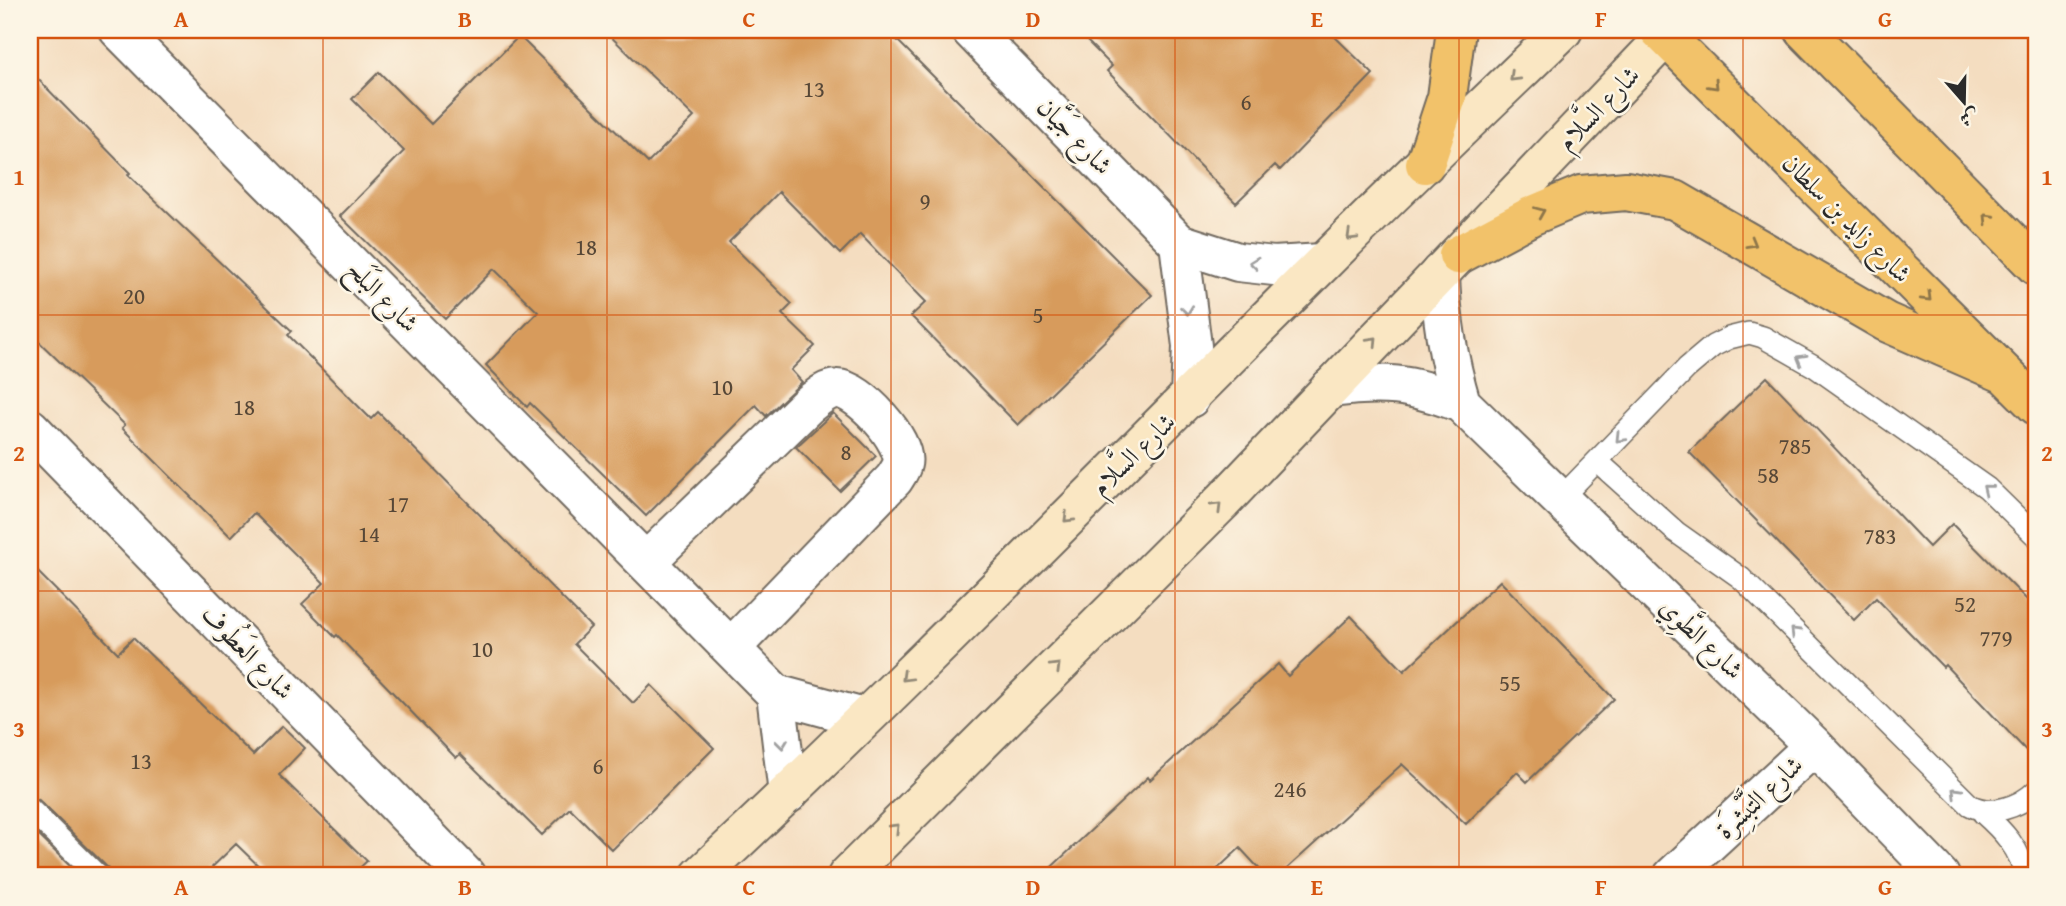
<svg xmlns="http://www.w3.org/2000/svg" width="2066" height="906" viewBox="0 0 2066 906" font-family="'Gentium Book Plus',Amiri,serif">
  <rect width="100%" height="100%" fill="#fcf5e5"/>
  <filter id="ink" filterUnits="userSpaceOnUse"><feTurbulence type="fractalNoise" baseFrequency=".0143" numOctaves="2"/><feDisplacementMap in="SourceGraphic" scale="14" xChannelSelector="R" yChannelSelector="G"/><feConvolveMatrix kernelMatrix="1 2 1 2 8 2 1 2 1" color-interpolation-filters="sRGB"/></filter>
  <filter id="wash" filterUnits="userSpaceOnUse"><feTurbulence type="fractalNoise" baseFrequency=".00686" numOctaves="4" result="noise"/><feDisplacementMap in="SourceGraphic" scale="28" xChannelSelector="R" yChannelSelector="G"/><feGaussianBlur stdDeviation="1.57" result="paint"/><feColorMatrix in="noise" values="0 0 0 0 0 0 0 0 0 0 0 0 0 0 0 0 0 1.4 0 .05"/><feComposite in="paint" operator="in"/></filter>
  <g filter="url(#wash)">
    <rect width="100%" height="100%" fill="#f4ddc0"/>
    <g id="blocks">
      <path fill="#d79b5b" d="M 604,30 L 887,30 L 1152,295 L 1018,425 L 911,316 L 926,302 L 860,234 L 840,254 L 779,192 L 729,242 L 792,304 L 782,314 L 815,346 L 791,370 L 802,382 L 766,416 L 756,405 L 646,516 L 530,403 L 527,407 L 486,365 L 538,312 L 494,269 L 445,319 L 340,216 L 404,151 L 352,99 L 379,72 L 431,124 L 519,36 L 648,163 L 694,117 Z
        M 1076,30 L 1328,30 L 1373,74 L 1280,170 L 1275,165 L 1236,203 L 1107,71 L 1112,66 Z
        M 30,71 L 130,173 L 128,175 L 292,331 L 288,335 L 371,419 L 378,412 L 591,627 L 574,644 L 633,703 L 651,685 L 714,748 L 612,850 L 570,808 L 542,835 L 460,754 L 456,758 L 337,635 L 335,637 L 302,604 L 324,583 L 254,513 L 231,537 L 122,428 L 125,425 L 30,333 Z
        M 1767,377 L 1929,547 L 1952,524 L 2036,609 L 2036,761 L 1945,665 L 1943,667 L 1876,598 L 1854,620 L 1689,452 Z
        M 833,413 L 876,456 L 840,491 L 796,447 Z
        M 30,564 L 118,653 L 133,638 L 253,755 L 282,726 L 305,748 L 279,775 L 367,861 L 351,876 L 269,876 L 236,844 L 203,876 L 111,876 L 107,867 L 39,800 L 30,796 Z
        M 1500,581 L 1614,699 L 1527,782 L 1517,772 L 1466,824 L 1402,764 L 1279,876 L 1266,876 L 1240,848 L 1210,876 L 1042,876 L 1148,777 L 1150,780 L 1278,664 L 1288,676 L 1351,616 L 1404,671 Z
        M 30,827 L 80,876 L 30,876 Z"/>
    </g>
  </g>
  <g filter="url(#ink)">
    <use href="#blocks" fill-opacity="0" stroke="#71695f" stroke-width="2"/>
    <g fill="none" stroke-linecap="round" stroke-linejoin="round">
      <g stroke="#71695f" stroke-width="24">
        <path id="lane" d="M 1597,461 L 1676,532 L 1741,578 L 1970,805 C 1991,817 2019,807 2036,791
          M 1559,500 L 1687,368 L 1713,346 L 1729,338 L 1749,333 L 1763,337 L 1814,366 L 1987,488 L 2036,536
          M 30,809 L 98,876
          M 1983,813 C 2001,829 2023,851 2024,876"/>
      </g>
      <g stroke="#71695f" stroke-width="42">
        <path id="street" d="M 119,30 L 776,694 L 864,718
          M 971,30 L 1179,243 L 1238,262 L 1274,266 L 1322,263
          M 1179,243 L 1192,346 L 1190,398
          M 1440,273 C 1441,319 1448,359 1461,403
          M 1330,388 C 1384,381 1409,383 1461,403 L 1814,746 L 1940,876
          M 30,428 L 466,876
          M 646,562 L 808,405 C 816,399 826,389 837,389 C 858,388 908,442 902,464 C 901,469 897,474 894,479 L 731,648
          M 776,694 L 788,794
          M 1673,876 L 1814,746"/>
      </g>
      <g stroke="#71695f" stroke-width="42">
        <path id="secondary" d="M 700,876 C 913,677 1116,468 1323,263 C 1402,184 1483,107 1563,30
          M 847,876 L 1222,502 L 1672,30"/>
      </g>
      <g stroke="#71695f" stroke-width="42">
        <path id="highway" d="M 1659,30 L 2036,405
          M 1804,30 L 2036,266
          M 1425,164 L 1447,97 L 1456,30
          M 1458,255 L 1531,216 L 1581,195 L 1626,191 L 1675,200 L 1886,322 L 2005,374"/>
      </g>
      <use href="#lane" stroke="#fff" stroke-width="21"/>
      <use href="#street" stroke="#fff" stroke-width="38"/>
      <use href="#secondary" stroke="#fae7c3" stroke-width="38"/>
      <use href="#highway" stroke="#f2c26a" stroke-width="38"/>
    </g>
    <defs><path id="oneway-chevron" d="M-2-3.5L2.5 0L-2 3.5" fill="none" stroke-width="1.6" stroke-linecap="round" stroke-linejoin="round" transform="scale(1.75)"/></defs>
    <g stroke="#928977">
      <use href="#oneway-chevron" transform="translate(1514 77) rotate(136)"/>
      <use href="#oneway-chevron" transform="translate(1351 236) rotate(136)"/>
      <use href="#oneway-chevron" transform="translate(1373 341) rotate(-47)"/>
      <use href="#oneway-chevron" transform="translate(1217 507) rotate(-45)"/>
      <use href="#oneway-chevron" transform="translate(1068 518) rotate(136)"/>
      <use href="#oneway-chevron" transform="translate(1056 667) rotate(-45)"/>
      <use href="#oneway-chevron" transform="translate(906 677) rotate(136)"/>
      <use href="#oneway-chevron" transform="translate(895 828) rotate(-45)"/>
    </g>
    <g stroke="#8e764a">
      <use href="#oneway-chevron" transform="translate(1714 85) rotate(46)"/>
      <use href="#oneway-chevron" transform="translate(1540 212) rotate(-23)"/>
      <use href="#oneway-chevron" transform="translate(1988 218) rotate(-134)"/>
      <use href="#oneway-chevron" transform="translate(1752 243) rotate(30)"/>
      <use href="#oneway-chevron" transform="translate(1927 297) rotate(45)"/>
    </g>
    <g stroke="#a0a0a0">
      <use href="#oneway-chevron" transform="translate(1254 263) rotate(-174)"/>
      <use href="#oneway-chevron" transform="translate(1187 310) rotate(83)"/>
      <use href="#oneway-chevron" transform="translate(1801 359) rotate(-150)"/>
      <use href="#oneway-chevron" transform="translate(1620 438) rotate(134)"/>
      <use href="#oneway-chevron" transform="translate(1987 489) rotate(-141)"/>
      <use href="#oneway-chevron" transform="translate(1795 632) rotate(-135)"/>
      <use href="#oneway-chevron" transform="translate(782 744) rotate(83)"/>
      <use href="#oneway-chevron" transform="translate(1956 792) rotate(-135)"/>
    </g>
  </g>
  <path fill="none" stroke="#d5540f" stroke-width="2" stroke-opacity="0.55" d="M 323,30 L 323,876M 607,30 L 607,876M 891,30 L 891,876M 1175,30 L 1175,876M 1459,30 L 1459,876M 1743,30 L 1743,876M 30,315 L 2036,315M 30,591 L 2036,591"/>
  <g text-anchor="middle" stroke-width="5" stroke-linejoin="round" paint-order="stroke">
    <g font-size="23" fill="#564737">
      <text x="814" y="97">13</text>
      <text x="1246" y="110">6</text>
      <text x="925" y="209">9</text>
      <text x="586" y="255">18</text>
      <text x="134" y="304">20</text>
      <text x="1038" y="323">5</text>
      <text x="722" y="395">10</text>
      <text x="244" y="415">18</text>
      <text x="1795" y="454">785</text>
      <text x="846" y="460">8</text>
      <text x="1768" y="483">58</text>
      <text x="398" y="512">17</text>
      <text x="369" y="542">14</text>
      <text x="1880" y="544">783</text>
      <text x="1965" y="612">52</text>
      <text x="1996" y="646">779</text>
      <text x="482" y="657">10</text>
      <text x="1510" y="691">55</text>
      <text x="141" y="769">13</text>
      <text x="598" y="774">6</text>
      <text x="1290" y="797">246</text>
    </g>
    <g font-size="26" fill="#2b2b2b" stroke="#fcf5e5">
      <text transform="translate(1598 108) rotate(-46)" y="9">شارع السَّلام</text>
      <text transform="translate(1075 136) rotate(46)" y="9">شارع جَيَّان</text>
      <text transform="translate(1847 218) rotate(45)" y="9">شارع زايد بن سلطان</text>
      <text transform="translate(383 296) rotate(45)" y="9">شارع البَلَح</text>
      <text transform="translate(1133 454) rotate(-44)" y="9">شارع السَّلام</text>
      <text transform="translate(1702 638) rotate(44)" y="9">شارع الطَّوِي</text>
      <text transform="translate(248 652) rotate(46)" y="9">شارع العَطُوف</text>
      <text transform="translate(1759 797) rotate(-43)" y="9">شارع التَّبْشِرَة</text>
    </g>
  </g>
  <rect width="2066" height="906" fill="none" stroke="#fcf5e5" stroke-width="77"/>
  <g transform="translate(1964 102) rotate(160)" stroke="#fcf5e5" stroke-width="5" paint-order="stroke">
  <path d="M0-5L12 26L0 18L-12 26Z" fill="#2b2b2b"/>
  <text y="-10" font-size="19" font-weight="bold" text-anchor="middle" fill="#2b2b2b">ش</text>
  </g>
  <rect x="38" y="38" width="1990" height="829" fill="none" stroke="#d5540f" stroke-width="2.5"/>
  <g font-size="23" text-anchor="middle" font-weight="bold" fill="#d5540f">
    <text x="181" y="27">A</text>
    <text x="465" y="27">B</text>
    <text x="749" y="27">C</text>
    <text x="1033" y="27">D</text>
    <text x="1317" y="27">E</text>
    <text x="1601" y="27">F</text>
    <text x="1885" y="27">G</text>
    <text x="19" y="185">1</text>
    <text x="2047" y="185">1</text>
    <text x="19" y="461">2</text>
    <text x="2047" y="461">2</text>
    <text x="19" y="737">3</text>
    <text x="2047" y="737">3</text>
    <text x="181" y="895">A</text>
    <text x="465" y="895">B</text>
    <text x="749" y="895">C</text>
    <text x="1033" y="895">D</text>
    <text x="1317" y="895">E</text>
    <text x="1601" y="895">F</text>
    <text x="1885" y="895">G</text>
  </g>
</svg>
